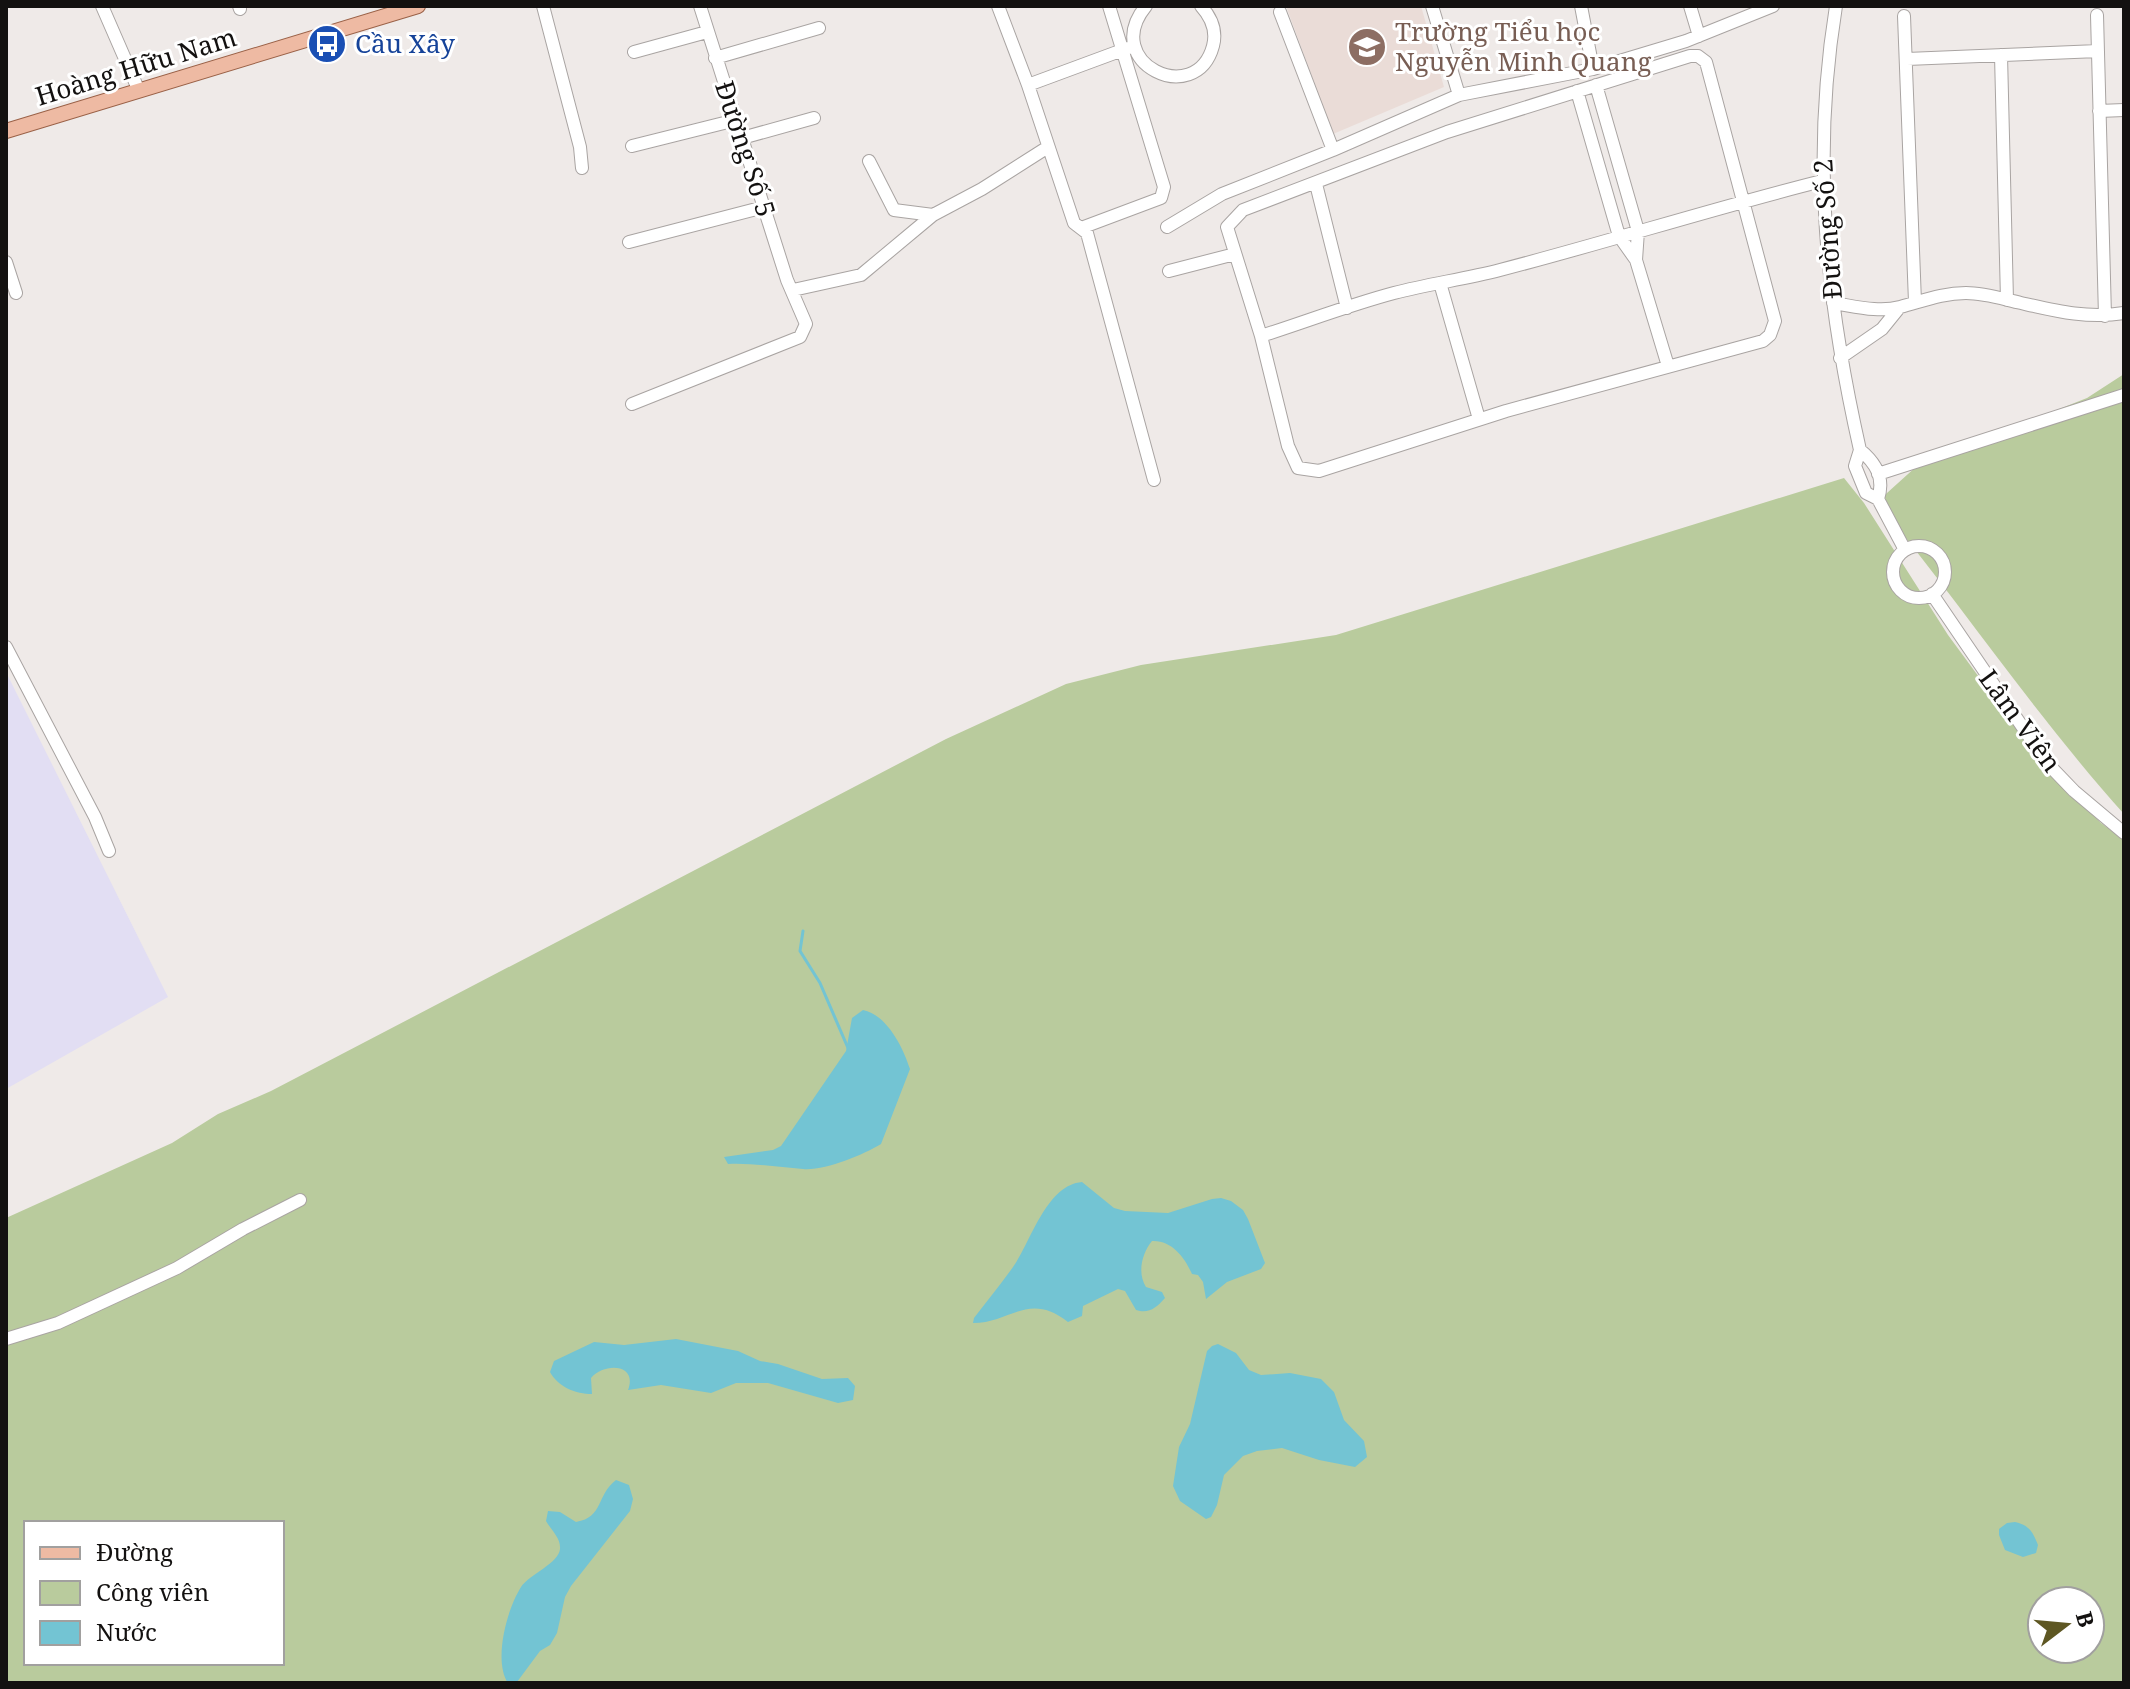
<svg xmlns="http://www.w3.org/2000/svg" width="2130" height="1689" viewBox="0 0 2130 1689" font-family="'Noto Serif',serif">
  <rect width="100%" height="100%" fill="#efeae8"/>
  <path fill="#e2def3" d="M 6,672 L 168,997 L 6,1089 Z"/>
  <path fill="#eadcd7" d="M 1286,6 L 1421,6 L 1444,87 L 1333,134 Z"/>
  <path fill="#b9cb9d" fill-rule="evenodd" d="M 2124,374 L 2124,814 C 2035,715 1961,604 1877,502 L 1918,465 L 2087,398 Z
    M 1844,478 L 1864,503 L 1948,635 L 2043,764 L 2101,823 L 2124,840 L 2124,1683 L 6,1683 L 6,1218 L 172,1143 L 218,1114 L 271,1091 L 946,739 L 1066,684 L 1141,665 L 1336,635 ZM 26,1523 L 282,1523 L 282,1663 L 26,1663 ZM 2042,1601 L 2090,1601 L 2090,1649 L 2042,1649 Z"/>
  <path fill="#73c4d3" d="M 863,1010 C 887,1015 903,1047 910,1069 L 881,1144 C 863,1155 824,1171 803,1169 C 778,1167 753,1163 728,1164 L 724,1157 L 773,1150 L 781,1146 L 846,1051 L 852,1018 Z
    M 1082,1182 L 1114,1208 L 1125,1211 L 1168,1213 L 1212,1199 L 1221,1198 L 1231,1201 L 1243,1210 L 1248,1219 L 1265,1263 L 1261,1269 L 1227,1282 L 1206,1299 L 1203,1282 L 1198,1275 L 1192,1274 C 1185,1258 1172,1240 1152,1241 C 1142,1253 1137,1273 1146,1287 L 1162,1292 L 1165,1298 C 1156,1308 1149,1314 1136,1310 L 1125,1291 L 1118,1289 L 1083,1306 L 1082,1316 L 1068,1322 C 1029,1291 1010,1323 973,1323 L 974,1318 C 987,1301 1001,1284 1013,1267 C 1031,1242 1046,1185 1082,1182 Z
    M 676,1339 L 738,1351 L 760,1361 L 778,1364 L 822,1379 L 848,1378 L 855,1386 L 853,1400 L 838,1403 L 768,1383 L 736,1383 L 711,1393 L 661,1385 L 628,1390 C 638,1364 605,1362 591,1378 L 592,1394 C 576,1394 558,1387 550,1372 L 554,1361 L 594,1342 L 624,1345 Z
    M 1218,1344 L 1236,1353 L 1249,1370 L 1261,1375 L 1290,1373 L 1321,1379 L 1334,1392 L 1344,1420 L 1364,1441 L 1367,1457 L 1355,1467 L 1319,1460 L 1282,1448 L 1257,1451 L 1243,1456 L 1224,1475 L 1217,1505 L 1211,1517 L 1206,1519 L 1180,1501 L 1173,1486 L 1179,1447 L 1190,1424 L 1207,1351 L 1212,1346 Z
    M 616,1480 L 629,1485 L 633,1499 L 630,1511 L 571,1586 L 565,1597 L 557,1633 L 550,1645 L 540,1651 L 517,1682 L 508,1683 C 493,1661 507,1609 521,1587 C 530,1574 559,1563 560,1549 C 561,1538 551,1530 546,1521 L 548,1511 L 560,1512 L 576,1522 C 604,1517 596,1495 616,1480 Z
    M 2015,1522 C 2029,1525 2033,1532 2038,1545 L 2036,1553 L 2023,1557 L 2005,1550 L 1999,1535 L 1999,1529 L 2007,1523 Z"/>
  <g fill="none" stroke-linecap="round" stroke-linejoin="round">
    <path stroke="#73c4d3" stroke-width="3" d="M 803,931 L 800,951 L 820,983 L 848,1048"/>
    <g stroke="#a9a4a2" stroke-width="14">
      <path id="minor" d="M 102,6 L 139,91
        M 239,6 L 240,9
        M 543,6 L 580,147 L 582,168
        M 998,6 L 1028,85 L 1074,223 L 1087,233 L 1154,480
        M 1146,6 C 1099,63 1196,109 1213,46 C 1217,31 1211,17 1201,6
        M 1432,6 L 1459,95
        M 1581,6 L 1593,69
        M 1690,6 L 1699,36
        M 1836,6 C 1811,160 1826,299 1860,450 L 1855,466 L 1866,493 L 1878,499 L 1905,550
        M 1280,12 L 1333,150
        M 2097,15 L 2105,316
        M 1904,16 L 1915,302
        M 634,52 L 707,32
        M 2001,55 L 2007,300
        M 715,58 L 819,28
        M 1907,59 L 2098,51
        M 1028,85 L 1128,48
        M 1596,85 L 1638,231 L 1636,260
        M 1577,91 L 1619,236 L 1636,260 L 1668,366
        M 2099,111 L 2124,110
        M 742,138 L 814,118
        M 632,146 L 736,120
        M 869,161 L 894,210 L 933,215 L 982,189 L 1048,147
        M 1316,184 L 1347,308
        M 1167,227 L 1222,194 L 1333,150 L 1459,95 L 1593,69 L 1686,41 L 1773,6
        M 1081,228 L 1161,198 L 1164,187 L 1109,6
        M 629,242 L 764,207
        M 6,262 L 16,293
        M 1169,271 L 1235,254
        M 1440,283 L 1479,419
        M 793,290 L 861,275 L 933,215
        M 1833,303 C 1854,306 1879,313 1900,307 C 1923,301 1942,293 1966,293 C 1985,293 2003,299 2021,303 C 2056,311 2088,319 2124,313
        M 1261,336 L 1288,446 L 1298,468 L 1319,471 L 1506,411 L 1763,341 L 1770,335 L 1775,321 L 1706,62 L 1698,56 L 1690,56 L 1447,132 L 1243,210 L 1227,227 L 1261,336 C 1305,322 1349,305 1394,293 C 1429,284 1465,279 1500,270 C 1608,242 1714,208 1822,181
        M 1840,358 L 1882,329 L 1899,308
        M 632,404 L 800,337 L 806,324 L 787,280 L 700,6
        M 1860,450 C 1876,463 1885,478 1878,499
        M 1878,474 L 2124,395
        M1893 572a26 26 0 1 1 52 0a26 26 0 1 1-52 0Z
        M 1932,594 L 2047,763 L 2074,791 L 2124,833
        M 6,647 L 95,817 L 109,851
        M 6,1339 L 58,1323 L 177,1268 L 243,1229 L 300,1200"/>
    </g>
    <g stroke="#9a6147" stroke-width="16">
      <path id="major" d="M 6,131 L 418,6"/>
    </g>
    <use href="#minor" stroke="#fff" stroke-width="12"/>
    <use href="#major" stroke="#eebaa3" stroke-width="14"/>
  </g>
  <defs>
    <g id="bus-disc" transform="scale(2)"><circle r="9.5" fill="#1a4fb4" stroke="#fff"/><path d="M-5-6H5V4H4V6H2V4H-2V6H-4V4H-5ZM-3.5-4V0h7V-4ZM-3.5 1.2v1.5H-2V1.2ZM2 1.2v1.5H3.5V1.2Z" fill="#fff"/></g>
    <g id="school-disc" transform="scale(2)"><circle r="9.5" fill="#8d6e63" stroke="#fff"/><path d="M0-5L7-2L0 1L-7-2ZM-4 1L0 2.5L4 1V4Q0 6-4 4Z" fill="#fff"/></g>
  </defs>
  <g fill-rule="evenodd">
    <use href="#bus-disc" x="327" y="44"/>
    <use href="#school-disc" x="1367" y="47"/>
  </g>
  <g text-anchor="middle" stroke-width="6" stroke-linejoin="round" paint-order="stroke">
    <g font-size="26" fill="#785e54" stroke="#fff" text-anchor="start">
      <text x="1395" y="41">Trường Tiểu học<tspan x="1395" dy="30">Nguyễn Minh Quang</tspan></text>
    </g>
    <g font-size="26" fill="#164399" stroke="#fff" text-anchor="start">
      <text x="355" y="53">Cầu Xây</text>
    </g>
    <g font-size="26" fill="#131110" stroke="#fff">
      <text transform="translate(136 67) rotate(-17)" y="9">Hoàng Hữu Nam</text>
      <text transform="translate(745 149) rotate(72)" y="9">Đường Số 5</text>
      <text transform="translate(1828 229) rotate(-94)" y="9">Đường Số 2</text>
      <text transform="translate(2020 721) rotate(54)" y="9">Lâm Viên</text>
    </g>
  </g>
  <rect width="2130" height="1689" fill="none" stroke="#131110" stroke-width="16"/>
  <rect x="24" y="1521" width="260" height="144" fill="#ffffff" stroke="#a1a09f" stroke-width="2"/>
  <rect x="40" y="1547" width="40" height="12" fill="#eebaa3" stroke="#a1a09f" stroke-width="2"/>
  <text x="96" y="1561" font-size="24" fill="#131110">Đường</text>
  <rect x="40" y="1581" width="40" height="24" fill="#b9cb9d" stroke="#a1a09f" stroke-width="2"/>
  <text x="96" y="1601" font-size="24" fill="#131110">Công viên</text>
  <rect x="40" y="1621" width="40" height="24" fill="#73c4d3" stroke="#a1a09f" stroke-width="2"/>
  <text x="96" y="1641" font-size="24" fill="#131110">Nước</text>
  <g transform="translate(2066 1625) rotate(74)"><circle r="38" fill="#ffffff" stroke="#a1a09f" stroke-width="2"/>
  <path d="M0-6L14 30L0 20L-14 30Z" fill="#5e5723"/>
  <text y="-12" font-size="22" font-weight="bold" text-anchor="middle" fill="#131110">B</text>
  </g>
</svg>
